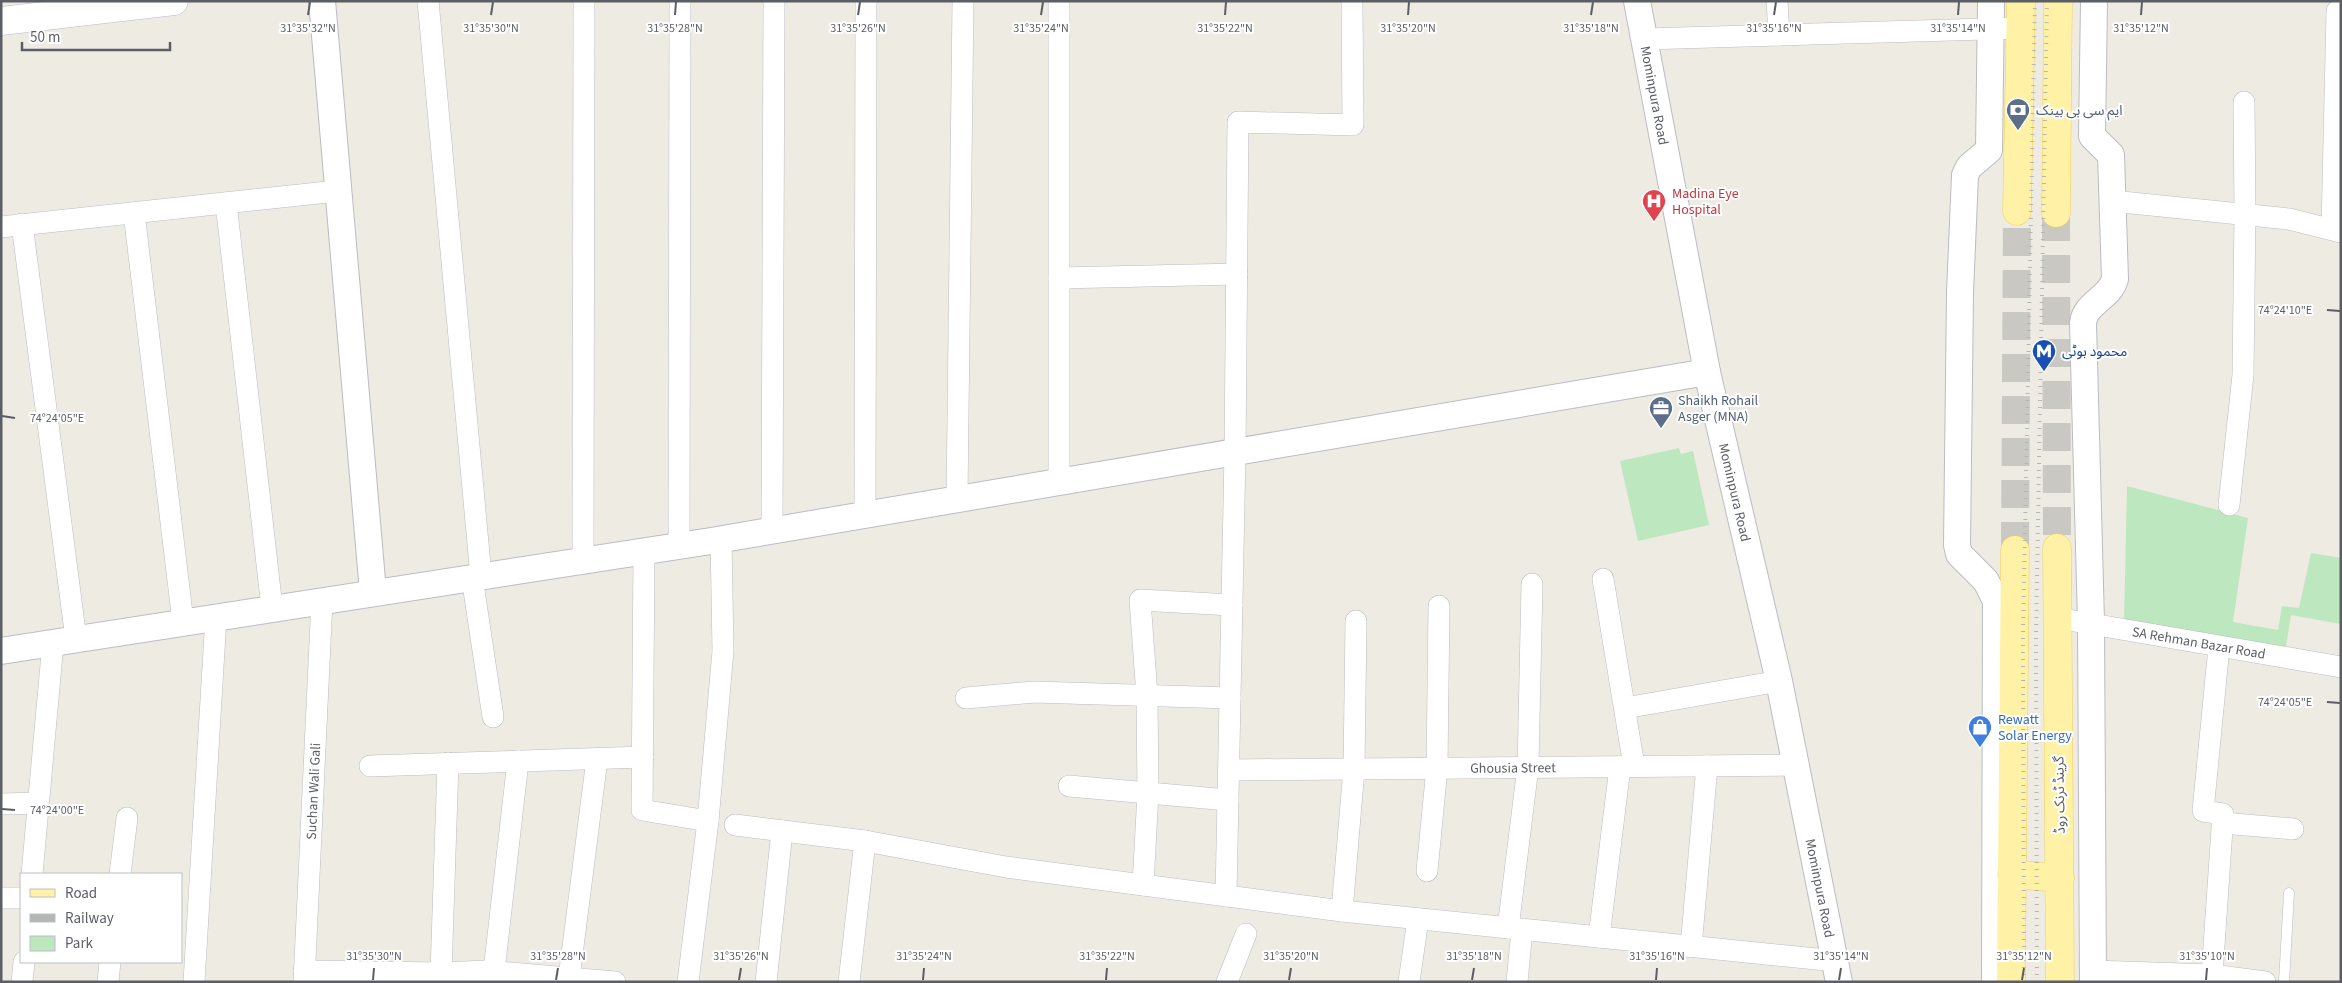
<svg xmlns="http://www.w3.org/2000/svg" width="2342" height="983" viewBox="0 0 2342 983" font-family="'Source Sans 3','Noto Sans Arabic',sans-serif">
  <rect width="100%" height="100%" fill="#eeece2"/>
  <path fill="#bde7be" d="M 1679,448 L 1681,454 L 1693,451 L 1709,525 L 1638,541 L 1620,461 Z
    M 2127,486 L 2248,518 L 2233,622 L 2278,630 L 2282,606 L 2299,608 L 2311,553 L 2341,558 L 2341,624 L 2291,615 L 2285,652 L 2124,623 Z"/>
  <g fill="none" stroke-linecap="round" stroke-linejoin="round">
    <path stroke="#c9c8c2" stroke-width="28" stroke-dasharray="28 14" stroke-linecap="butt" d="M 2056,213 L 2057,548
      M 2015,550 L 2017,211"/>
    <g stroke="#babcc2" stroke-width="11">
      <path id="service" d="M 2284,982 L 2289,893"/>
    </g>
    <g stroke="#babcc2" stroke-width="22">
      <g id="minor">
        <path d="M 428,1 L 481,576"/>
        <path d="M 1777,1 L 1779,35"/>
        <path d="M 1645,39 L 2021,28"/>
        <path d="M 2112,201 L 2289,219 L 2341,232"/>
        <path d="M 226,203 L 272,608"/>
        <path d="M 134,213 L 183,622"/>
        <path d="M 22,224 L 76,639"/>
        <path d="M 1,227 L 337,191"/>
        <path d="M 2332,228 L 2337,11"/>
        <path d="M 1059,278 L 1237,274"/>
        <path d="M 1059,482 L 1059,1"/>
        <path d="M 957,499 L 963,1"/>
        <path d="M 2229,505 L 2243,375 L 2245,215 L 2244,102"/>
        <path d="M 865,515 L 866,1"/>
        <path d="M 772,530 L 774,1"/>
        <path d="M 679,545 L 680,1"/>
        <path d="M 644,551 L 642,810 L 708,821 L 723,651 L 721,539"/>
        <path d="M 583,560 L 584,1"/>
        <path d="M 472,577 L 493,717"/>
        <path d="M 1603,579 L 1634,766"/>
        <path id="s1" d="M 2057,618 L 2341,667"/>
        <path d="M 966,698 L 1034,692 L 1230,698"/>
        <path d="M 1625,708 L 1779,681"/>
        <path d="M 370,766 L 643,757"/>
        <path id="s2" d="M 1229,770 L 1797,765"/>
        <path d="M 1069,786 L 1228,800"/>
        <path d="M 1,804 L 39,803"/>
        <path d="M 2222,823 L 2293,829"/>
        <path d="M 735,825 L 865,841 L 1006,867 L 1342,911 L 1836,961"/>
        <path d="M 1427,871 L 1437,768 L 1439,606"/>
        <path d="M 32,874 L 53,643"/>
        <path d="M 120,874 L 127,818"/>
        <path d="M 1143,885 L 1148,793 L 1147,696 L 1140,600 L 1232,605"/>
        <path d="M 1226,896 L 1235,453 L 1238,122 L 1353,125 L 1352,1"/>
        <path d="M 1,898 L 21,898"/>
        <path d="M 1342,911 L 1354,769 L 1356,621"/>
        <path d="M 1508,928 L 1528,767 L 1532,584"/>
        <path d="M 1599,937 L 1620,767"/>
        <path d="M 1691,947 L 1707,766"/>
        <path d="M 304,971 L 441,973 L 487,971 L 615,982"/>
        <path d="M 494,971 L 518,761"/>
        <path d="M 2093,971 L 2212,975 L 2265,982"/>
        <path d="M 441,973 L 448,763"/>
        <path d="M 2212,975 L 2223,814 L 2203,811 L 2219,647"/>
        <path d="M 569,978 L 597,759"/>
        <path d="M 22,982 L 24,962"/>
        <path d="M 108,982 L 110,962"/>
        <path d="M 194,982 L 216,617"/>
        <path id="s3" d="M 304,982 L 322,600"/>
        <path d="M 688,982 L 708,821"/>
        <path d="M 766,982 L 782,831"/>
        <path d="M 849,982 L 865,841"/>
        <path d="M 1227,982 L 1246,934"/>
        <path d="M 1409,982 L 1418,919"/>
        <path d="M 1517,982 L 1522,930"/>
      </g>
    </g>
    <g stroke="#babcc2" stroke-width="28">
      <g id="tertiary">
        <path d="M 322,1 L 373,592"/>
        <path id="s4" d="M 1637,1 L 1707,372 L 1779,681 L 1839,982"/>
        <path d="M 1991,1 L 1989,150 L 1969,167 L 1965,175 L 1960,293 L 1957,545 L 1959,554 L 1986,581 L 1996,601 L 1995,982"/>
        <path d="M 1,651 L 711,541 L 1707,372"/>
        <path d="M 2093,982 L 2091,622 L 2083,323 C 2085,303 2110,298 2115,279 L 2111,155 L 2092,136 L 2094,1"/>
      </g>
    </g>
    <g stroke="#b8bbc1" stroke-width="29">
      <path id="secondary" d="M 1,21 L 174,1"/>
    </g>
    <g stroke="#f7cc52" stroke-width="29">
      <path id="primary" d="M 2017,211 L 2021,1
        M 2056,213 L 2058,1
        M 2057,548 L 2060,982
        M 2011,874 L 2060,878
        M 2011,982 L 2015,550"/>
    </g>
    <use href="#service" stroke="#fff" stroke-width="10"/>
    <use href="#minor" stroke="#fff" stroke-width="21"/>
    <use href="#tertiary" stroke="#fff" stroke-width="26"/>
    <use href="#secondary" stroke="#fff" stroke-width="28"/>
    <use href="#primary" stroke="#fff2a6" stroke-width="28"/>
    <path stroke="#b4b5b5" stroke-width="4" stroke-dasharray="1 6" stroke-linecap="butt" d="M 2024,982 L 2023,638 L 2035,1
      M 2037,982 L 2036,637 L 2047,1"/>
  </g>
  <path fill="none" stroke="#5b5e64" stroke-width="2" d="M 308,15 L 310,2M 491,15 L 493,2M 675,15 L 676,2M 858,15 L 860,2M 1041,15 L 1043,2M 1225,15 L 1226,2M 1408,15 L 1409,2M 1591,15 L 1593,2M 1774,15 L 1776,2M 1958,15 L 1959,2M 2141,15 L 2142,2M 2327,310 L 2340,311M 2,416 L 15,418M 2327,702 L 2340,703M 2,809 L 15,810M 373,980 L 374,968M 556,980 L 558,968M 739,980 L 741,968M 923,980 L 924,968M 1106,980 L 1107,968M 1289,980 L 1291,968M 1472,980 L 1474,968M 1656,980 L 1657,968M 1839,980 L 1841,968M 2022,980 L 2024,968M 2206,980 L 2207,968"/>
  <defs>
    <g id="bank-pin" transform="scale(1.25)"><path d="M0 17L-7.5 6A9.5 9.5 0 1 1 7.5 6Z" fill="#5c6f8a" stroke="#fff"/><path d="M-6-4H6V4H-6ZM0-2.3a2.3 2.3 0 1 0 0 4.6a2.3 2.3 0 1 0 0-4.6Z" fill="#fff"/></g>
    <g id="hospital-pin" transform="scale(1.25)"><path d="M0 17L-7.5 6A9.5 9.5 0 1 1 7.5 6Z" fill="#e0444e" stroke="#fff"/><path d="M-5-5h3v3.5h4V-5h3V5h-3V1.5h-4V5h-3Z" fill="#fff"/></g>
    <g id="metro-pin" transform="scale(1.25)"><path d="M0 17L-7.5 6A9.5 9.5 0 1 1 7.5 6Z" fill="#1a4fb4" stroke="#fff"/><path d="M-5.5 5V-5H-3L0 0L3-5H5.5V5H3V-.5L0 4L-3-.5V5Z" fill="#fff"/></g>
    <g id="office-pin" transform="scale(1.25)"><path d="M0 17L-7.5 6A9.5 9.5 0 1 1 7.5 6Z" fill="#5c6f8a" stroke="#fff"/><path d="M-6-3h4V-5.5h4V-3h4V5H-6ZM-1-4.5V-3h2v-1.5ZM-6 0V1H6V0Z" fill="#fff"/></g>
    <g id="shop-pin" transform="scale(1.25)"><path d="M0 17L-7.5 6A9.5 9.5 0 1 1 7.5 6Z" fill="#3f7fe0" stroke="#fff"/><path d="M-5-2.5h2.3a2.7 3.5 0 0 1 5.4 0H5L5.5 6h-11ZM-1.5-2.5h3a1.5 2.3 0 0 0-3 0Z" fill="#fff"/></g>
  </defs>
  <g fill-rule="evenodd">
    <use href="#bank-pin" x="2018" y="110"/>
    <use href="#hospital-pin" x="1654" y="201"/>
    <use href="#metro-pin" x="2044" y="351"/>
    <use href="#office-pin" x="1661" y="408"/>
    <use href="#shop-pin" x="1980" y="727"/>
  </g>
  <g text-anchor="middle" stroke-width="4" stroke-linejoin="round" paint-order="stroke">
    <g font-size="14" fill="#5b5e64" stroke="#fff">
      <text dy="5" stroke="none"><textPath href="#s4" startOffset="96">Mominpura Road</textPath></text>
      <text dy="5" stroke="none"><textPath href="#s4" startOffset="501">Mominpura Road</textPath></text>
      <text dy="5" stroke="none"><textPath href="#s1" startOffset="144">SA Rehman Bazar Road</textPath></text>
      <text dy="5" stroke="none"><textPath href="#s2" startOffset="284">Ghousia Street</textPath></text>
      <text dy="5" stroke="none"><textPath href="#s3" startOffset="191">Suchan Wali Gali</textPath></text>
      <text transform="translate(2059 795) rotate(-91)" y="5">گرینڈ ٹرنک روڈ</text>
      <text dy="5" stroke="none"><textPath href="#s4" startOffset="906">Mominpura Road</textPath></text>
    </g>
    <g font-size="14" fill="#4e5e75" stroke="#fff" text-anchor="start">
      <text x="2036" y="115">ایم سی بی بینک</text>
      <text x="1678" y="405">Shaikh Rohail<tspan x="1678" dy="16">Asger (MNA)</tspan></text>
    </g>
    <g font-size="14" fill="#be3a42" stroke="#fff" text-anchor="start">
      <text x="1672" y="198">Madina Eye<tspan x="1672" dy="16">Hospital</tspan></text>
    </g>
    <g font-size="14" fill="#164399" stroke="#fff" text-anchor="start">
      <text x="2062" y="356">محمود بوٹی</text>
    </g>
    <g font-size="14" fill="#366cbe" stroke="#fff" text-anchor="start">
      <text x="1998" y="724">Rewatt<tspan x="1998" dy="16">Solar Energy</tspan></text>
    </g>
  </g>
  <g font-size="12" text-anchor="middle" fill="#5b5e64" stroke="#fff" stroke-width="4" stroke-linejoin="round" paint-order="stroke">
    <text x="1408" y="32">31°35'20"N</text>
    <text x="308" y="32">31°35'32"N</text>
    <text x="491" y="32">31°35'30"N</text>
    <text x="675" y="32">31°35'28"N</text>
    <text x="858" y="32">31°35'26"N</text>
    <text x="1041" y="32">31°35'24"N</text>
    <text x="1225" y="32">31°35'22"N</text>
    <text x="1591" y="32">31°35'18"N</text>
    <text x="1774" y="32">31°35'16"N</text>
    <text x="1958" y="32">31°35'14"N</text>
    <text x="2141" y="32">31°35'12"N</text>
    <text x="2285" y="314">74°24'10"E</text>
    <text x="57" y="422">74°24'05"E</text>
    <text x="2285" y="706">74°24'05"E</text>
    <text x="57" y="814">74°24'00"E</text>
    <text x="374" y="960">31°35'30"N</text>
    <text x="558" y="960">31°35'28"N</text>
    <text x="741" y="960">31°35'26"N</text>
    <text x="924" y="960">31°35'24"N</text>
    <text x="1107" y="960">31°35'22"N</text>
    <text x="1291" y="960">31°35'20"N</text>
    <text x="1474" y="960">31°35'18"N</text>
    <text x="1657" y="960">31°35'16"N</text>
    <text x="1841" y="960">31°35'14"N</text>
    <text x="2024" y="960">31°35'12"N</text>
    <text x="2207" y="960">31°35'10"N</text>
  </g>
  <rect width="2342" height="983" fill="none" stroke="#5b5e64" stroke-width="5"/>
  <rect x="20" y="873" width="162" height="90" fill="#ffffff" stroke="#bdbfc1"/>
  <rect x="30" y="889" width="25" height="8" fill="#fff2a6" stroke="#bdbfc1"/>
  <text x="65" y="898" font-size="15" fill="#5b5e64">Road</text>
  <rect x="30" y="914" width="25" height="8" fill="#b4b5b5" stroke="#bdbfc1"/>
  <text x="65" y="923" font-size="15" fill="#5b5e64">Railway</text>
  <rect x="30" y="936" width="25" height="15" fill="#bde7be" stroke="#bdbfc1"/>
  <text x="65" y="948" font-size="15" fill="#5b5e64">Park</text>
  <path d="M22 42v8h148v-8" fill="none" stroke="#5b5e64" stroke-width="2.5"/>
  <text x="30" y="42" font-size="15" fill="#5b5e64" stroke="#ffffff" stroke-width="4" paint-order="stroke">50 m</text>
</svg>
